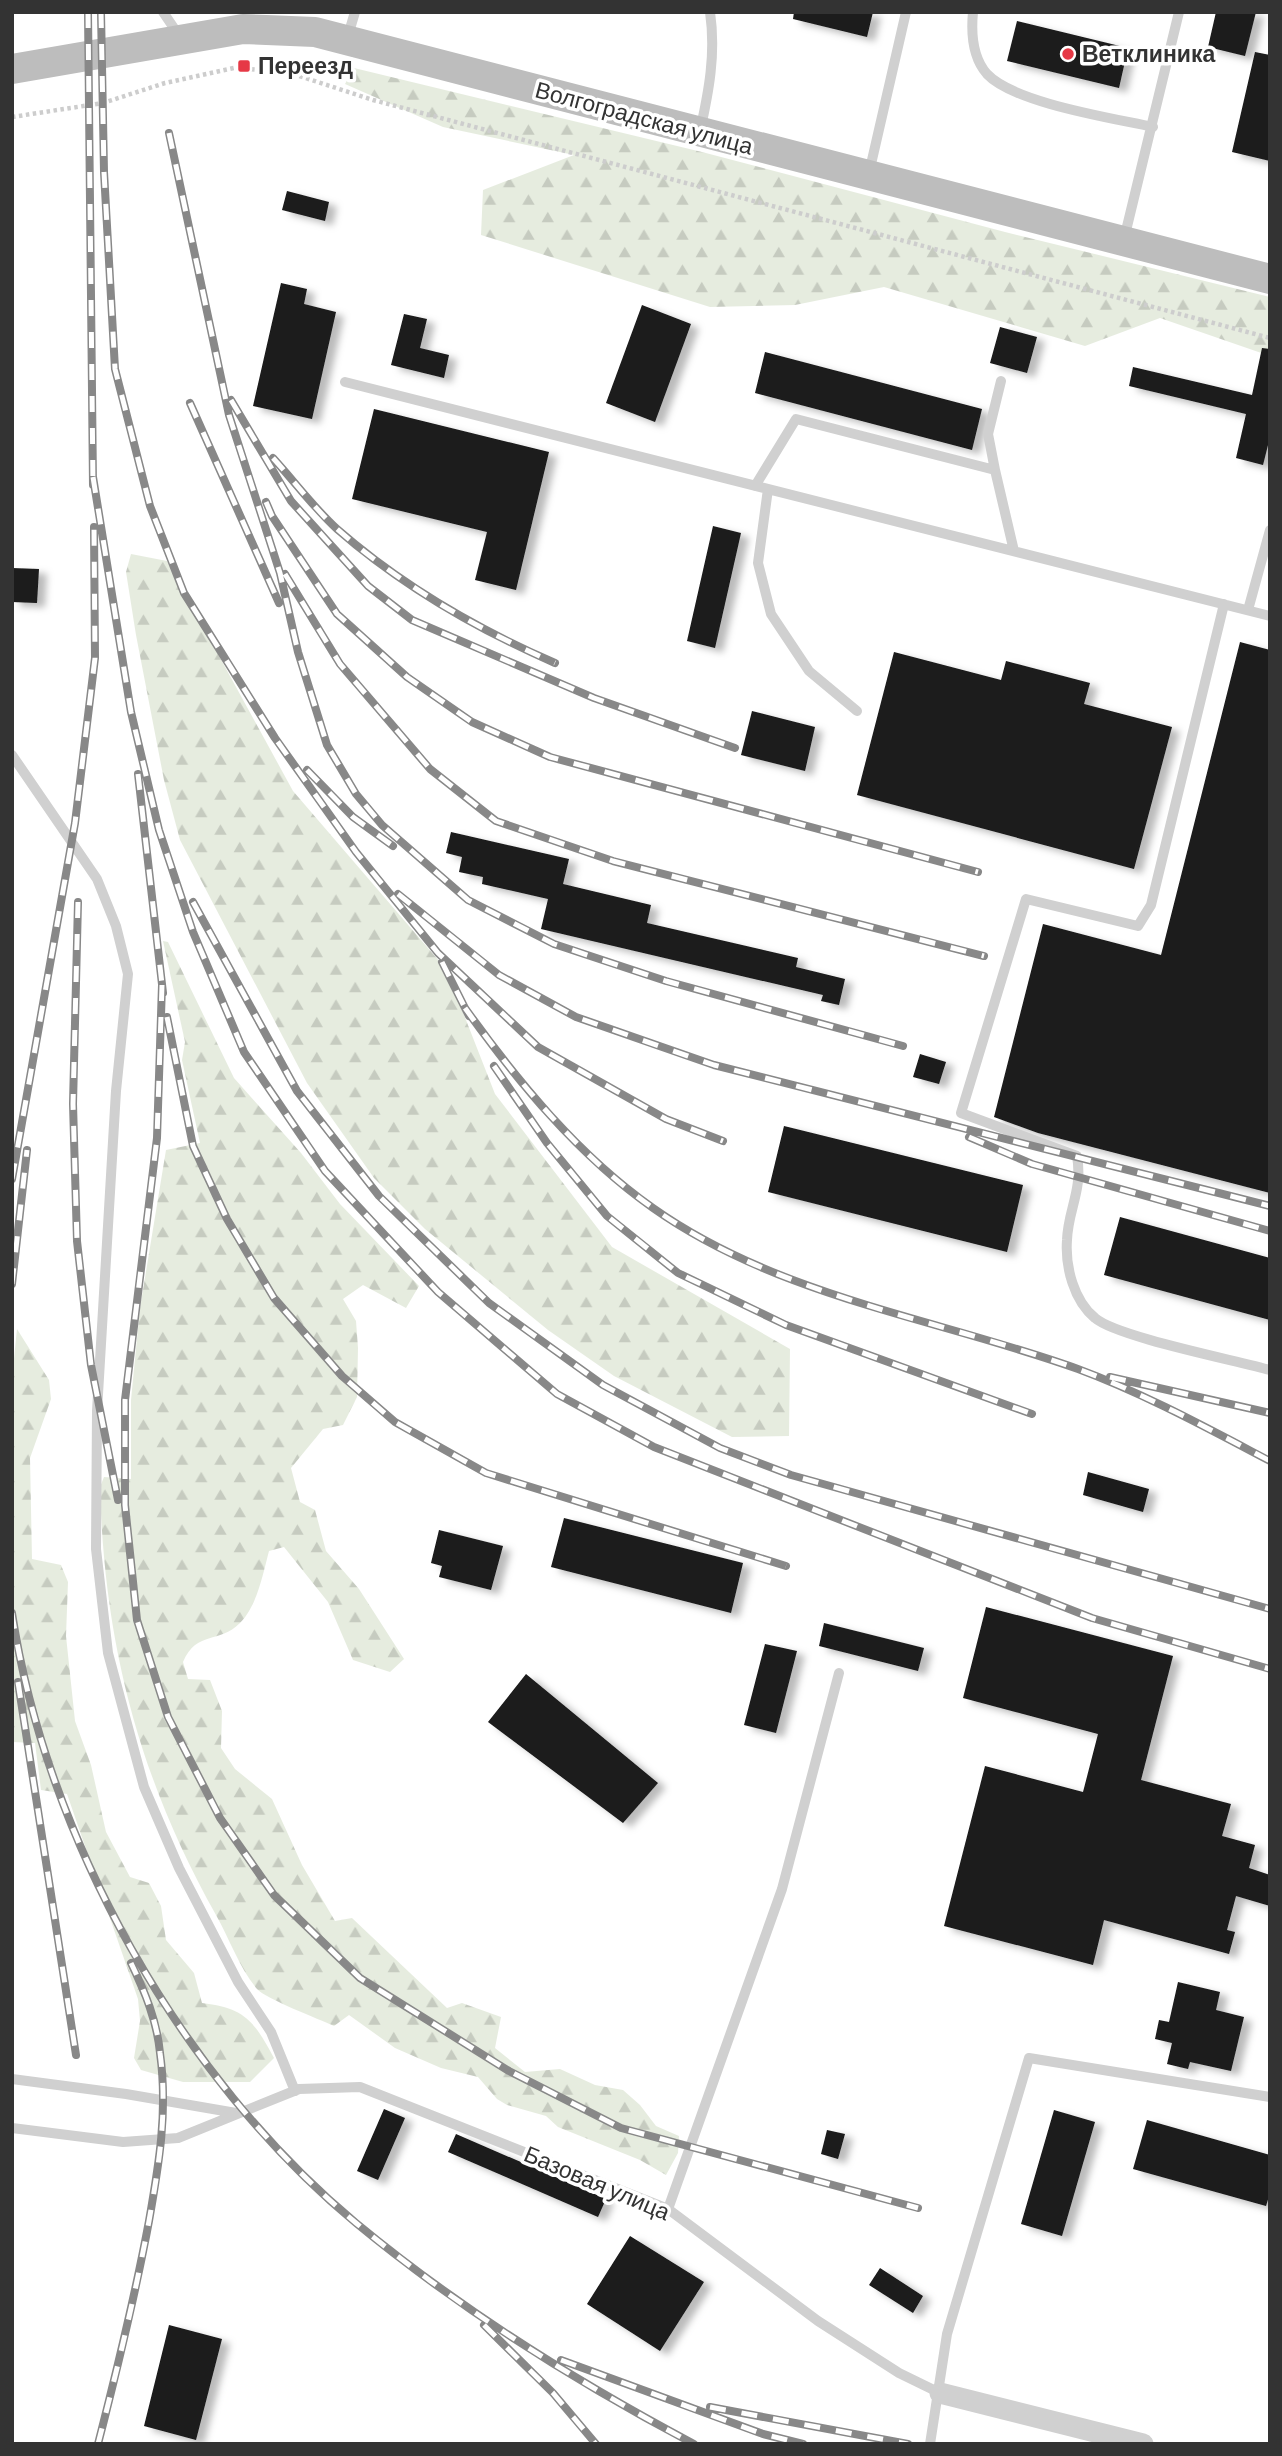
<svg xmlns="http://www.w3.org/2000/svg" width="1282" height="2456" viewBox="0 0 1282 2456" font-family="Barlow,sans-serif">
  <defs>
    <pattern id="forest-firs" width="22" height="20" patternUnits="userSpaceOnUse" patternTransform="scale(1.75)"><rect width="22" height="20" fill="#e6ecdf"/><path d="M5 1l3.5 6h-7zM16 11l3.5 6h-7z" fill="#c6cbc0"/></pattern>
    <filter id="shadow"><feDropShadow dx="8" dy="4.5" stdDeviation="3.5" flood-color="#0004"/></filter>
  </defs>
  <rect width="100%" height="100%" fill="#fff"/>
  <path fill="url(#forest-firs)" d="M 354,68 L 702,152 L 1005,232 L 1270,297 L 1270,356 L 1160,318 L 1085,346 L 884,287 L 795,305 L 710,307 L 481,235 L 483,190 L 574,155 L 443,127 L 345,84 Z
    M 131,554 L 167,561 L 293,791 L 446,969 L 495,1094 L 612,1247 L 790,1349 L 789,1436 L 732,1437 L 614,1376 L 548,1330 L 425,1229 L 374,1178 L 307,1083 L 180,840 L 164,780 L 136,635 L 126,572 Z
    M 163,941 L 168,942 L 234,1078 L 301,1153 L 340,1204 L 419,1286 L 406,1308 L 363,1285 L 343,1299 L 356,1321 L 358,1348 L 357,1397 L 343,1425 L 323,1429 L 291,1468 L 300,1502 L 315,1510 L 326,1551 L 359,1589 L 404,1659 L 390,1672 L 353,1660 L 328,1602 L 284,1547 L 269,1551 C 263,1574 257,1606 240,1623 C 219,1644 197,1630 183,1662 L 188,1679 L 210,1680 L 222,1711 L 221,1748 L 235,1769 L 272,1799 L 302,1865 L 335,1921 L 352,1918 L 447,2008 L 462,2003 L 501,2017 L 495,2048 L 525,2072 L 560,2069 L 595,2085 L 623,2090 L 640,2105 L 656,2126 L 679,2136 L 678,2153 L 666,2175 L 640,2160 L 558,2127 L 546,2116 L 507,2105 L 497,2099 L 478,2077 L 441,2068 L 395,2048 L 349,2015 L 334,2026 C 319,2019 266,1999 257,1989 C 240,1969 229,1938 216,1915 C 139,1778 104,1643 100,1487 L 104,1477 L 131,1479 L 131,1400 L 140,1308 L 166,1150 L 200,1143 L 182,1060 L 185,1042 Z
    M 17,1329 L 49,1380 L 51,1399 L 30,1458 L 32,1559 L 61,1565 L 68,1582 L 66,1636 L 75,1721 L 91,1765 L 106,1832 L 130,1877 L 149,1883 L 161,1906 L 166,1940 L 194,1973 L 202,2003 C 245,2008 254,2021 274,2058 L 250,2082 L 183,2082 L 141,2070 L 134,2058 L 140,2021 L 138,1999 L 67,1794 L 41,1790 L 35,1743 L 12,1742 L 12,1378 Z"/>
  <path fill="#1a1a1a" filter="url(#shadow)" d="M 794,12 L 873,12 L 867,37 L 793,19 Z
    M 1216,12 L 1256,12 L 1245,56 L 1208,47 Z
    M 1017,21 L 1128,48 L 1119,88 L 1007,61 Z
    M 1255,52 L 1270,55 L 1270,161 L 1232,152 Z
    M 287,191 L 329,202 L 325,221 L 282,210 Z
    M 281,283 L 307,289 L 304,304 L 336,312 L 312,419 L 253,406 Z
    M 642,305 L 691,324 L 655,422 L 606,403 Z
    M 404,314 L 427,319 L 420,348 L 449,355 L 444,378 L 391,365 Z
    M 1000,327 L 1037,337 L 1027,373 L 990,363 Z
    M 1262,348 L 1270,349 L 1270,437 L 1263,465 L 1236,458 L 1246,414 L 1129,386 L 1133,367 L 1252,395 Z
    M 765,352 L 982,409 L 972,450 L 755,393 Z
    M 374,409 L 549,452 L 516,590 L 475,580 L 487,532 L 352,499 Z
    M 713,526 L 741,533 L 715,648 L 687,641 Z
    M 12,568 L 39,569 L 37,603 L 12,602 Z
    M 1240,642 L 1270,650 L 1270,1193 L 1038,1133 L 994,1117 L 1043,924 L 1161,955 Z
    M 894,652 L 1001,680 L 1006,661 L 1090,683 L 1084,704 L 1172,727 L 1134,869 L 857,795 Z
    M 752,711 L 815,727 L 805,771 L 741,755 Z
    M 451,832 L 569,859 L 563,884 L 651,905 L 647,923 L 798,958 L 796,967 L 845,979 L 839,1005 L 821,1001 L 823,995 L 541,929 L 548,899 L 482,884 L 483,877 L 459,872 L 462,857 L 446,853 Z
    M 920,1054 L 946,1062 L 939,1084 L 913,1077 Z
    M 784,1126 L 1023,1185 L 1007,1252 L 768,1192 Z
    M 1120,1217 L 1270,1258 L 1270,1320 L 1104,1275 Z
    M 1088,1472 L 1149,1489 L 1143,1512 L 1083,1495 Z
    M 564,1518 L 743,1563 L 731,1613 L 551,1567 Z
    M 439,1530 L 503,1546 L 491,1590 L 439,1577 L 442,1566 L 431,1563 Z
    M 986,1607 L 1173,1656 L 1141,1780 L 1231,1804 L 1222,1836 L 1255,1845 L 1249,1868 L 1270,1875 L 1270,1906 L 1236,1896 L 1227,1930 L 1235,1932 L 1229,1954 L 1104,1920 L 1093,1965 L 944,1926 L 985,1766 L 1083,1792 L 1098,1734 L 963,1698 Z
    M 824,1623 L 924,1648 L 918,1671 L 819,1646 Z
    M 765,1644 L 797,1651 L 776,1733 L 744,1725 Z
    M 526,1674 L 658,1783 L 623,1823 L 488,1722 Z
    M 1178,1982 L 1220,1992 L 1216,2010 L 1244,2017 L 1231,2071 L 1190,2062 L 1188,2069 L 1167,2064 L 1172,2043 L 1155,2039 L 1159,2020 L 1169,2022 Z
    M 384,2109 L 405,2118 L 378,2180 L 357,2171 Z
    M 1054,2110 L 1095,2122 L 1062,2236 L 1021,2224 Z
    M 1147,2120 L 1270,2155 L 1270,2193 L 1266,2206 L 1133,2169 Z
    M 827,2130 L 845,2134 L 838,2159 L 821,2154 Z
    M 456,2134 L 606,2199 L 598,2217 L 448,2152 Z
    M 630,2236 L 704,2282 L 660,2351 L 587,2304 Z
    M 880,2268 L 923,2296 L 913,2313 L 869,2285 Z
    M 169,2325 L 222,2339 L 196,2440 L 144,2426 Z"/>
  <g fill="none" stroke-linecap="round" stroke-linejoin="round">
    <path stroke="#cdcdcd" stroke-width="4.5" stroke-dasharray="3.5 3.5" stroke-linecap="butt" d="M 12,117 L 103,103 L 165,83 L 234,68 L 287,72 L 373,100 L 1270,338"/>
    <path stroke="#d0d0d0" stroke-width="10" d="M 163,12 L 180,37
      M 973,12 C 971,33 972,57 987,74 C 1014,103 1112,118 1153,127
      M 347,39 L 355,12
      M 700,131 C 709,91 716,53 710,12
      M 869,173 L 906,12
      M 1124,239 L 1179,12
      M 345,382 L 1270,616
      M 995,470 L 988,434 L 1001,381
      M 755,486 L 796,419 L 995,470 L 1014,551
      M 768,489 L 758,563 L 771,614 L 809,671 L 857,711
      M 1224,604 L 1151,905 L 1138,926 L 1026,899 L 961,1113 L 1077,1156 C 1083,1191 1068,1209 1067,1240 C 1065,1267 1074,1301 1095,1318 C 1117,1337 1235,1360 1270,1370
      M 1248,610 L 1270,530
      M 12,755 L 97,879 L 116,926 L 128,974 L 116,1091 L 97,1411 L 96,1549 L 108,1653 L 144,1787 L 179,1868 L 238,1982 L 271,2032 L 295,2091
      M 12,2079 L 126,2094 L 236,2113
      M 12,2128 L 123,2142 L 178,2138 L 299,2089 L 360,2087 L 668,2209 L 818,2321 L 899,2373 L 940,2393
      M 668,2209 L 782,1889 L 839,1673
      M 930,2444 L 947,2334 L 1029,2058 L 1270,2097"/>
    <path stroke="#d0d0d0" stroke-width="21" d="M 940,2393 L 1143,2444"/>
    <path stroke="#bdbdbd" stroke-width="30" d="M 12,69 L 243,29 L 315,32 L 1270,279"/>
    <g stroke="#888" stroke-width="8">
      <path id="rail" d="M 88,12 L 93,485
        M 101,12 L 104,172 L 115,369 L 150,506 L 184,593 L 275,738 L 356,852 L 438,953 L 538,1047 L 666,1119 L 723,1141
        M 169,133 L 229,415 L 280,573 L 298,652 L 327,745 L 356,794 L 382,825 L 468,900 L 554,944 L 666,981 L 903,1046
        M 231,400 L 291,501 L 368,586 L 412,620 L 594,698 L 735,748
        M 190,403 L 279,603
        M 273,458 C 294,481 314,508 337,529 C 401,585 477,629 555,663
        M 93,477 L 131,712 L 159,830 L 193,932 L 244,1052 L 325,1171 L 438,1292 L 557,1394 L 654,1447 L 1092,1618 L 1270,1669
        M 266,502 L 272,516 L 337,614 L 407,677 L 472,722 L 550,757 L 978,872
        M 285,574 L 340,664 L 430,769 L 496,821 L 613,861 L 984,956
        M 307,770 L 353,817 L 393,846
        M 138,774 L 163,993
        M 398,894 L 499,975 L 576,1017 L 714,1065 L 1270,1206
        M 78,902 L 73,1104 L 77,1241 L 91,1365 L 118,1500
        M 193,902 L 297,1091 L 379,1196 L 489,1303 L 603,1385 L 720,1448 L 791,1475 L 1270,1609
        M 442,962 L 469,1016
        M 162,985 L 157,1138 L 125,1400 L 125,1505 L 137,1620 L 168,1717 L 220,1818 L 274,1895 L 360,1978 L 509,2071 L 621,2128 L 918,2208
        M 465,1008 C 518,1082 578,1155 653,1208 C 779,1297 936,1318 1078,1369 C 1143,1393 1209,1429 1270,1461
        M 167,1017 L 193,1146 L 227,1219 L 274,1298 L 342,1376 L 395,1422 L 486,1473 L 786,1566
        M 494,1066 L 547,1143 L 607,1216 L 678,1273 L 786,1325 L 1032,1414
        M 969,1137 L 1032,1164 L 1270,1231
        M 12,1179 L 75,823 L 95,658 L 94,527
        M 12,1284 L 27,1150
        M 1110,1377 L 1270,1413
        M 12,1613 C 46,1838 180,2077 356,2223 C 460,2309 575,2381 694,2444
        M 18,1682 L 76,2055
        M 484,2325 L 553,2393 L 596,2444
        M 561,2360 L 763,2434 L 803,2444
        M 710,2407 L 908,2444
        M 98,2444 C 117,2370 135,2296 149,2221 C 159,2164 168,2111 160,2053 C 157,2021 145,1992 131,1963"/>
    </g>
    <use href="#rail" stroke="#fff" stroke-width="5" stroke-dasharray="16" stroke-linecap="butt"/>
  </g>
  <g fill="#e63946" stroke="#fff" stroke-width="2.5">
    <circle cx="1068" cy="54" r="7"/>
    <rect x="237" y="59" width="14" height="14" rx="3.5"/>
  </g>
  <g text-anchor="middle" stroke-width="7" stroke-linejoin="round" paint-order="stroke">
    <g font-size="23" font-weight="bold" fill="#333" stroke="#fff" text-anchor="start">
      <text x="1082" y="62">Ветклиника</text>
      <text x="258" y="74">Переезд</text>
    </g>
    <g font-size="23" fill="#333" stroke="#fff">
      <text transform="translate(644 118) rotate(15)" y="8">Волгоградская улица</text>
      <text transform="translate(597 2183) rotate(23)" y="8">Базовая улица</text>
    </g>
  </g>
  <rect width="1282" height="2456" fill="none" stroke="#333333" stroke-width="28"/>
</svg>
